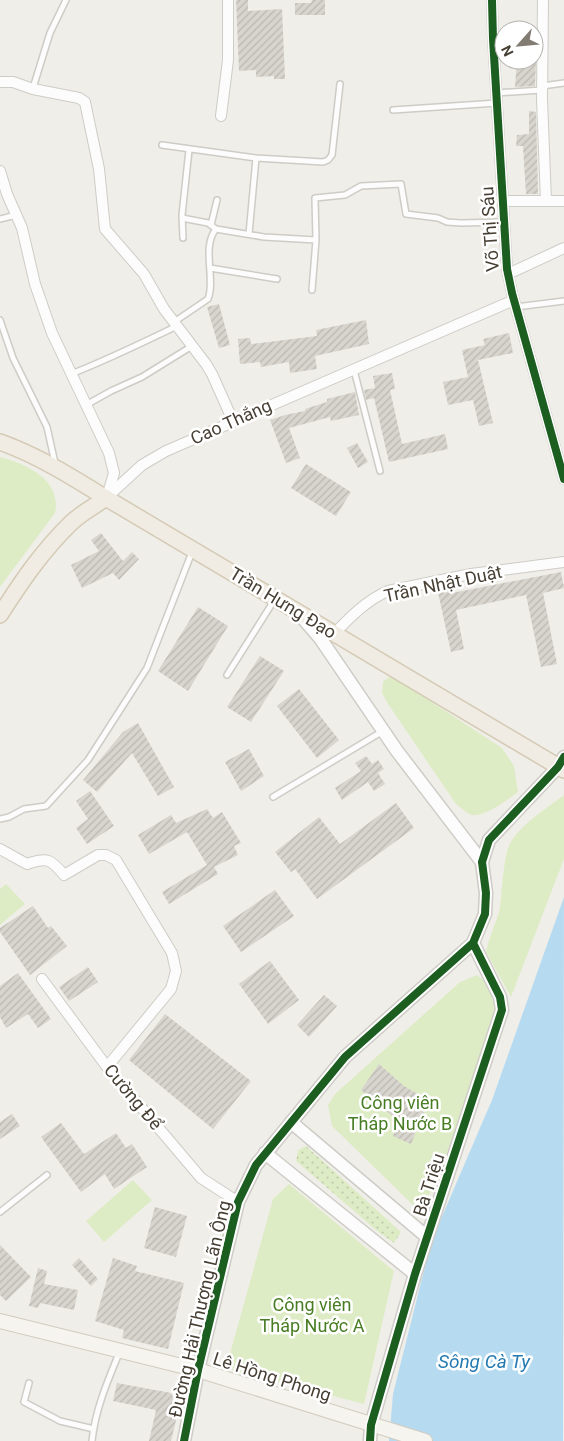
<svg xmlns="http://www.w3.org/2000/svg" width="564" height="1441" viewBox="0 0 564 1441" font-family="Roboto,sans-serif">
  <defs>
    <pattern id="grass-dots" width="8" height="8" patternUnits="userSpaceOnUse" patternTransform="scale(1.25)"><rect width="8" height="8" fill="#deecc6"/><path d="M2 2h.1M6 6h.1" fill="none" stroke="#c0cbab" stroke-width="1.8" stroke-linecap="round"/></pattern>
    <pattern id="building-hatch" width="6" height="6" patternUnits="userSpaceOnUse" patternTransform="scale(1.25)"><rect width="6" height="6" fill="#d8d5cf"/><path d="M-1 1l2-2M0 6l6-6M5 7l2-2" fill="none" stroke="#bbb8b2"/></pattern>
  </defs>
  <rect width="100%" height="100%" fill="#f0eee8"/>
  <path fill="url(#grass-dots)" d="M 306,1146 L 401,1232 L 394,1243 L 376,1230 L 296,1161 L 298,1150 Z"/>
  <path fill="#deecc6" d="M 0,457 C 27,464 62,480 55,513 L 0,587 Z
    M 389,677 L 401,682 L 502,748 L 514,766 L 518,792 C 508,799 486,817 472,815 C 467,814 460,807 456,804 L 388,704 L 382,693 L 383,682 Z
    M 564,795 L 564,859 L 511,997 L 486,952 C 489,938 495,925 499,912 C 503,893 502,855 512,840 C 524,822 547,808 564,795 Z
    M 6,884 L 25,904 L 0,925 L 0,889 Z
    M 477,975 L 497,990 L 494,1019 L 435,1187 L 417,1209 L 332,1126 L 328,1105 L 335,1094 L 460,982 Z
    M 133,1180 L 152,1200 L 104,1242 L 86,1221 Z
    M 289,1184 L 394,1271 L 364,1404 L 226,1368 L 273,1199 Z"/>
  <path fill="#b6dbf1" d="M 564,897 L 563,1441 L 389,1441 L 393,1394 L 431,1242 L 492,1100 Z"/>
  <path fill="url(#building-hatch)" d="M 236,0 L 248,0 L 248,11 L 282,9 L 285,79 L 274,79 L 274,76 L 256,77 L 256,70 L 239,71 Z
    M 312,0 L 325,0 L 325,15 L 295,15 L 295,3 L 311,3 Z
    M 517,60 L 536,60 L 535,86 L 515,87 Z
    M 529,111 L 536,112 L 538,194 L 526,194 L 523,146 L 516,146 L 517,135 L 529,134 Z
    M 219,304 L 230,345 L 219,348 L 207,307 Z
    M 366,320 L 369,344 L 315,356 L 317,369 L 290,373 L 289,362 L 261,367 L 260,362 L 240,364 L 238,339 L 250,338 L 251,344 L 317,336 L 316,330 Z
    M 509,333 L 513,353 L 478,360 L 493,423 L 479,426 L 473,400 L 448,405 L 443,382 L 468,377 L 462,350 L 485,345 L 483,339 Z
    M 392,373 L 395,389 L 390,390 L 402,444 L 445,434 L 448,449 L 389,462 L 374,398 L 366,400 L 364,390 L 375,388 L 373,376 Z
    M 355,392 L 359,415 L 331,421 L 330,417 L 289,428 L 300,458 L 286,463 L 270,420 L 285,415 L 305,411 L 305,409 L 327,402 L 327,399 Z
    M 357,443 L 368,462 L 358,468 L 347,448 Z
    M 306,464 L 351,492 L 336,516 L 291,488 Z
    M 101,533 L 123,561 L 132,552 L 139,559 L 119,580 L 113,573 L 82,588 L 71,565 L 99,551 L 91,540 Z
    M 561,572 L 564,588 L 543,593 L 557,664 L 541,667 L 526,595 L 456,610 L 464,649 L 451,652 L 437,588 L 450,585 L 452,593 Z
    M 198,607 L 228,626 L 188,691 L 158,671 Z
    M 260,656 L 284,671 L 251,722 L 227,707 Z
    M 299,689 L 339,740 L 317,758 L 277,706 Z
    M 138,723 L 174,787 L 158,796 L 132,753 L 97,792 L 83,780 L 123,732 Z
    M 249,749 L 264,776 L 241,791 L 225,762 Z
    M 366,756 L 372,764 L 378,760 L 384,769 L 378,773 L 385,784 L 374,791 L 368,782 L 342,800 L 335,788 L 361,771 L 355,763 Z
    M 90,791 L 114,826 L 87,844 L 76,828 L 88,819 L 76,801 Z
    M 396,803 L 414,828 L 317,899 L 295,869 L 291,872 L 275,852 L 319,817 L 340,844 Z
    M 207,809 L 213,818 L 222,812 L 241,843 L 234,846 L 238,855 L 214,867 L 218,874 L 169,904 L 162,892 L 207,865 L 187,832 L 149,854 L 138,835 L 171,815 L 176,823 Z
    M 275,890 L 294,916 L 241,952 L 223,926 Z
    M 33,906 L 48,928 L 51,926 L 67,946 L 30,975 L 0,932 L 0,928 Z
    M 270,961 L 299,1000 L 268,1024 L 239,984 Z
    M 88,967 L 98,982 L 69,1001 L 59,987 Z
    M 18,973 L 51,1019 L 38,1028 L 28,1014 L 6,1028 L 0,1017 L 0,986 Z
    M 324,995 L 337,1006 L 309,1037 L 297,1025 Z
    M 165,1014 L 251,1081 L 213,1129 L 129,1060 Z
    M 379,1064 L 404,1086 L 429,1101 L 411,1144 L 393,1136 L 397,1120 L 361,1090 Z
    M 12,1114 L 20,1126 L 0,1139 L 0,1122 Z
    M 61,1123 L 84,1154 L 116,1133 L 126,1148 L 132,1144 L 147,1167 L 114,1189 L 105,1174 L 81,1192 L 41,1137 Z
    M 155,1207 L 187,1216 L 176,1257 L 144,1248 Z
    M 0,1245 L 31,1277 L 6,1301 L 0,1295 Z
    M 79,1258 L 98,1279 L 91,1286 L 72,1265 Z
    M 113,1258 L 137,1266 L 135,1271 L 184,1283 L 168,1349 L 122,1338 L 124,1330 L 95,1321 Z
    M 38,1268 L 47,1271 L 44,1284 L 78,1290 L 74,1310 L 40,1303 L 38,1308 L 29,1306 Z
    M 117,1383 L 171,1393 L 179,1408 L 171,1441 L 149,1441 L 156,1410 L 113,1401 Z"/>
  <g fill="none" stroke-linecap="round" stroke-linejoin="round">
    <g stroke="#ceccc6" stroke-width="8">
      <path id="service" d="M 542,86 L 564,83
        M 33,88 L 50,33 L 66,0
        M 496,93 L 542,90
        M 393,110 L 497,103
        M 162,145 L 256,158
        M 182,218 L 208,223 L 216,229
        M 0,219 L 16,215
        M 211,225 L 217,200
        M 249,234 L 256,158 L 323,162 L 328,160 L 332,155 L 340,84
        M 183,238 L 182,215 L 189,150
        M 210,268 L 277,279
        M 312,290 L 316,240 L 315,198 L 345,195 L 361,186 L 401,184 L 406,214 L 438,218 L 447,222 L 461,223 L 504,222
        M 516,307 L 564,301
        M 0,320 L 13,358 L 47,427 L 55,463
        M 174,322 L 208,299 C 216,280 201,247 216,229 L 264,237 L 316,240
        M 354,370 L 380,471
        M 71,374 C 107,360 142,343 177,326
        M 86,405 L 111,391 L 142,377 L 192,346
        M 227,675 L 275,599
        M 273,797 L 383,731
        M 0,819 L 9,817 L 24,809 L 46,806 L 88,760 L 147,668 L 192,552
        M 0,1212 L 47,1175
        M 29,1383 L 24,1402 L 60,1421 L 94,1429
        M 92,1441 C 95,1410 108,1380 120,1351"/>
    </g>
    <g stroke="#ceccc6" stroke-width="12">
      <path id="minor" d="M 492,0 L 493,39 L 507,269 L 512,293 L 564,479
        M 543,0 L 542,99 L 546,201
        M 0,82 L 13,82 L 33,89 L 79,98 L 85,102 L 99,169 L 105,229 L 144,274 L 164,309 L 206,364 L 212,374 L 233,421
        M 221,116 L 228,60 L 228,0
        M 0,171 L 7,194 L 22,228 L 35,284 L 52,333 L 109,453 L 114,473 L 107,497
        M 503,201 L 564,201
        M 508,274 L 564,248
        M 106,498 L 142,465 L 166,451 L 514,300
        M 334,634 C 350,617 367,600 388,591 L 471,574 L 564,562
        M 0,849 L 27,864 C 47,857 51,859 64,875 L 98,855 L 106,855 L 116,860 L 172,953 L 176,971 L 171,989 L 107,1067
        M 42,979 L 107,1067 L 201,1178 L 238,1202"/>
    </g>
    <g stroke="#ceccc6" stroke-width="15">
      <path id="tertiary" d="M 301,616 L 320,638 L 397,751 L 482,862
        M 291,1122 L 427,1237
        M 265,1153 L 415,1274
        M 184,1441 L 198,1370 L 238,1202 L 256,1165 L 345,1057 L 473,943 L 485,914 L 486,893 L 482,862 L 489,840 L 558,767 L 564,757
        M 370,1441 L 371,1425 L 415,1274 L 502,1010 L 500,997 L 473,943"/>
    </g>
    <g stroke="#d1ccc0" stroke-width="16">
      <path id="secondary" d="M 0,1321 L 198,1370 L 425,1441"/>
    </g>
    <g stroke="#d4cab5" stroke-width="18">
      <path id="primary" d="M 0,442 C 39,456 72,477 106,498 L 564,770
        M 0,615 C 21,582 43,550 71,523 C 81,513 95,506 106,498"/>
    </g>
    <use href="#service" stroke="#fdfcfc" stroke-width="5"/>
    <use href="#minor" stroke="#fdfcfc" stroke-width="10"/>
    <use href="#tertiary" stroke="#fdfcfc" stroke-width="12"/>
    <use href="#secondary" stroke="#f6f4ee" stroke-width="14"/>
    <use href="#primary" stroke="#f1ece3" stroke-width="15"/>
    <g stroke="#fff" stroke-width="11">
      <path id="cycleway" d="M 492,0 L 493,39 L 507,269 L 512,293 L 564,479
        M 184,1441 L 198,1370 L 238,1202 L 256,1165 L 345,1057 L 473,943 L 485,914 L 486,893 L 482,862 L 489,840 L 558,767 L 564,757
        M 370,1441 L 371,1425 L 415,1274 L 502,1010 L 500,997 L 473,943"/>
    </g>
    <use href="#cycleway" stroke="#1b5e20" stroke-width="8"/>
  </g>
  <g text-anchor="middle" stroke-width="5" stroke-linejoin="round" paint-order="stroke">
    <g font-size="18" fill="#473f34" stroke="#fff">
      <text transform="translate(490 229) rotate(-94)" y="6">Võ Thị Sáu</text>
      <text transform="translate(231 422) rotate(-24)" y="6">Cao Thắng</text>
      <text transform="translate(443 584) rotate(-12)" y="6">Trần Nhật Duật</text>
      <text transform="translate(283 603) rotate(31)" y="6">Trần Hưng Đạo</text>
      <text transform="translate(133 1097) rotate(50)" y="6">Cường Để</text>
      <text transform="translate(429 1185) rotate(-72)" y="6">Bà Triệu</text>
      <text transform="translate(200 1309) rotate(-77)" y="6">Đường Hải Thượng Lãn Ông</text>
      <text transform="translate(272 1377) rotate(18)" y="6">Lê Hồng Phong</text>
    </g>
    <g font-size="18" fill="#487d24" stroke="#fff">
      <text x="400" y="1109">Công viên<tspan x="400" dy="21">Tháp Nước B</tspan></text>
      <text x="312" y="1311">Công viên<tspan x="312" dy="21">Tháp Nước A</tspan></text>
    </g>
    <g font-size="19" font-style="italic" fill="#257ab2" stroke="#fff">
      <text x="484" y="1368">Sông Cà Ty</text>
    </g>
  </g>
  <g transform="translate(519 45) rotate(243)"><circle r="24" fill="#ffffff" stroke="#b5b2ae"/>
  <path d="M0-4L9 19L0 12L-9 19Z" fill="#827c73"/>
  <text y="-8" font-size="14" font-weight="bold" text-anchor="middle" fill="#473f34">N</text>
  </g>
</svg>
